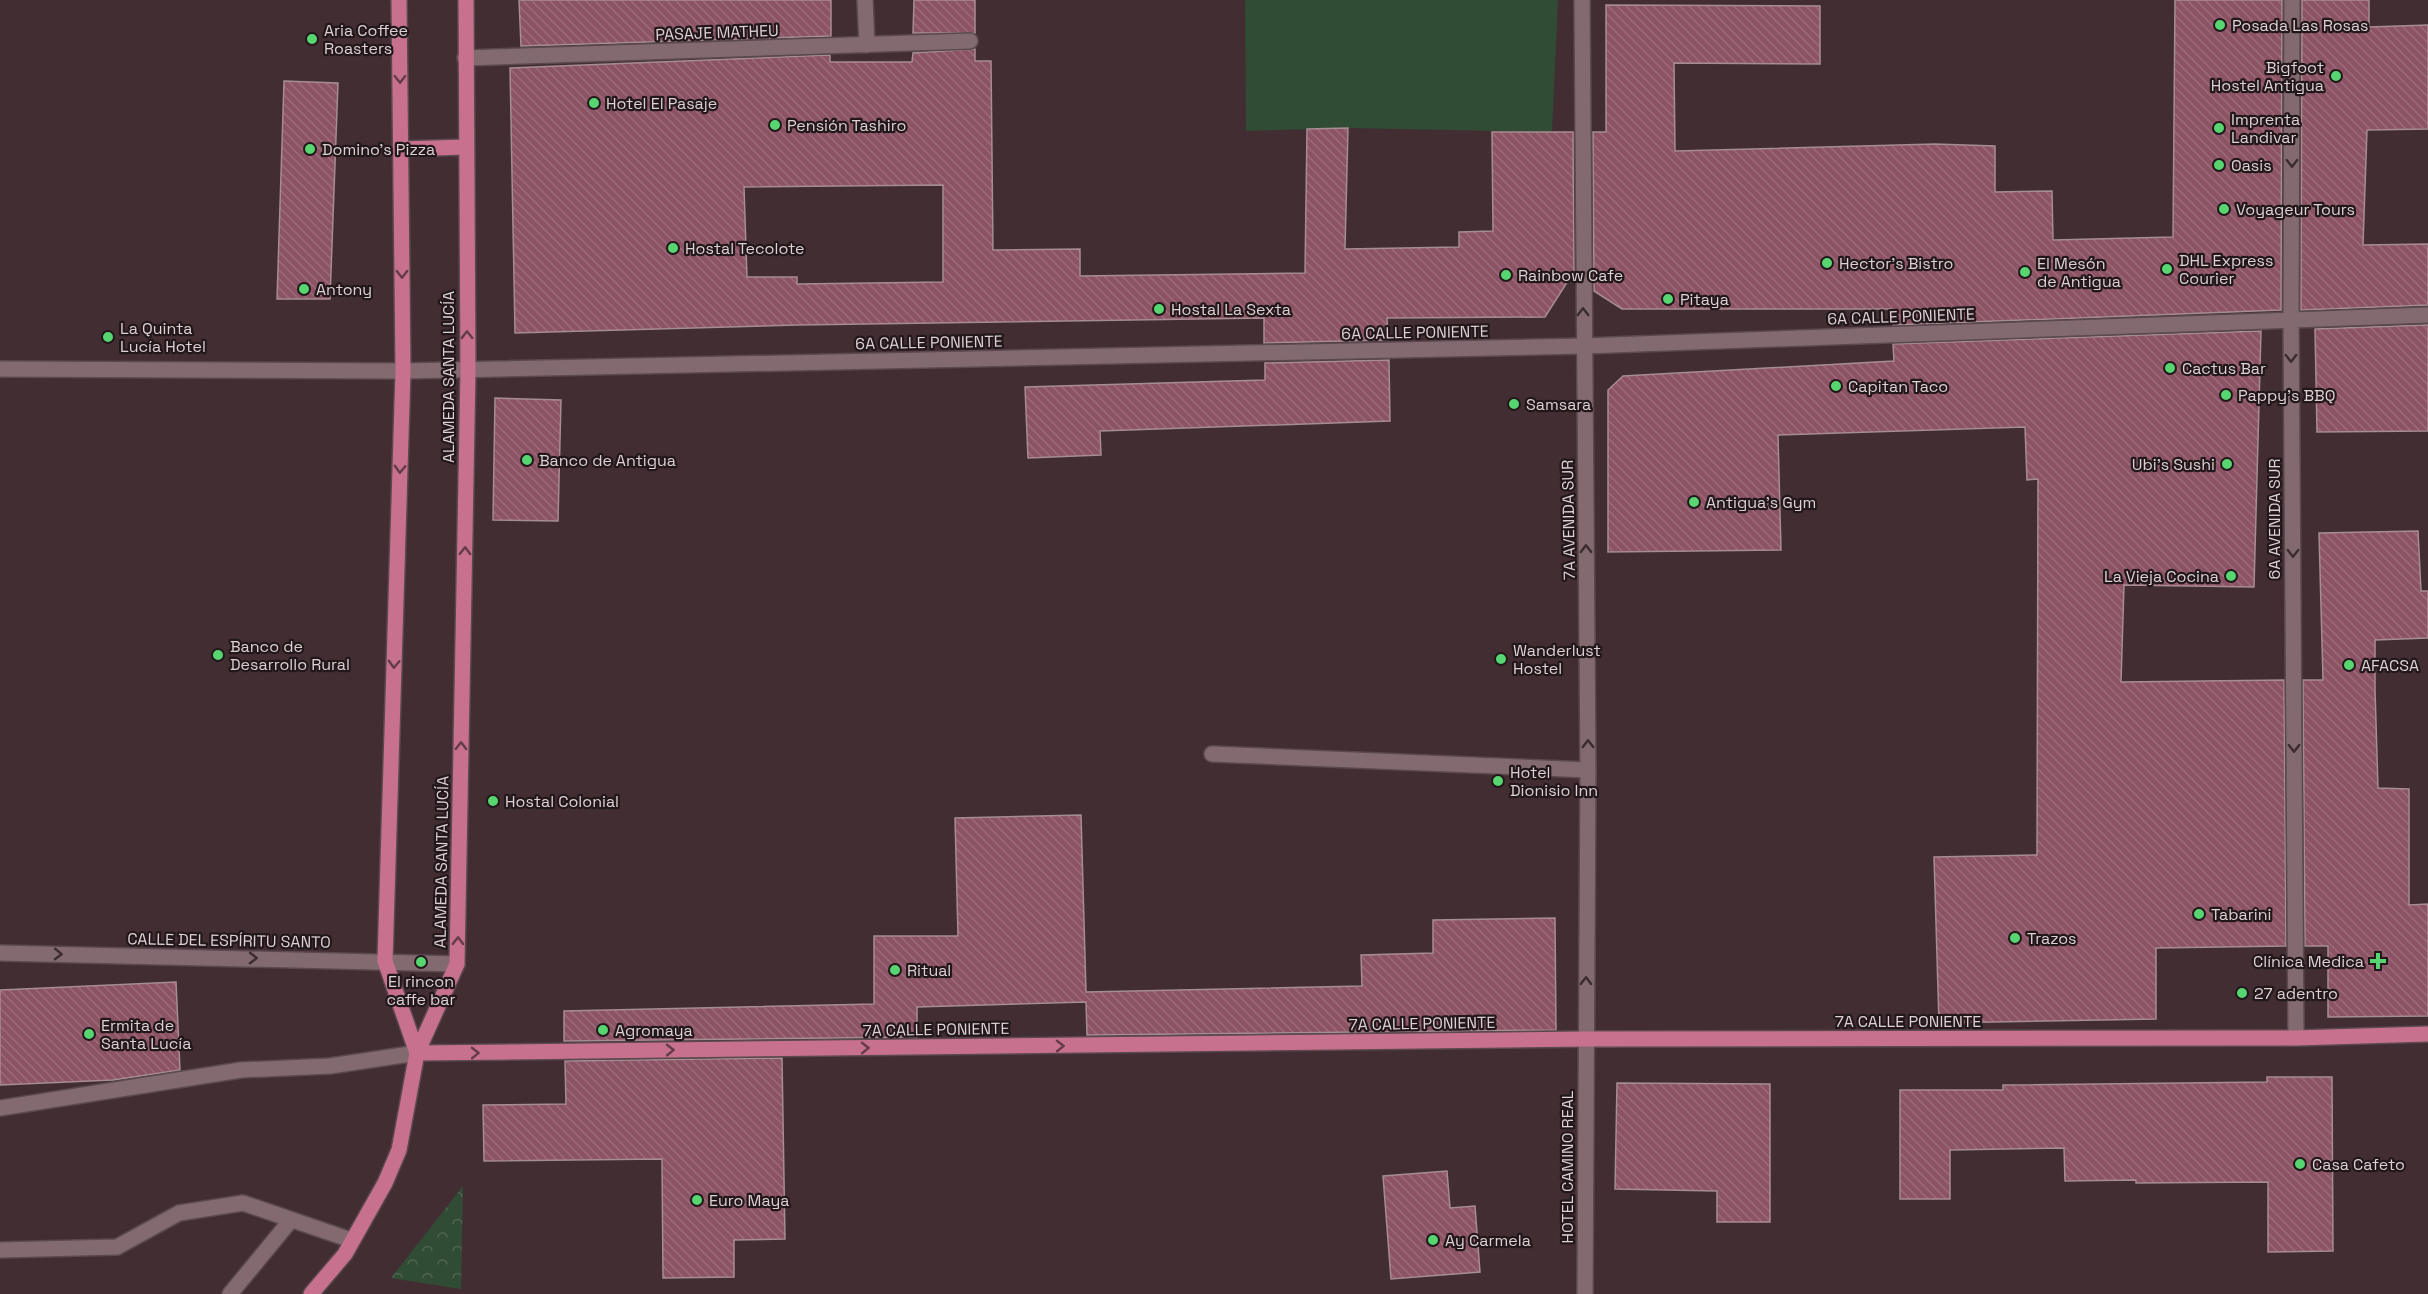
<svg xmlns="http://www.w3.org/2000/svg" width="2428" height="1294" viewBox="0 0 2428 1294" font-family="'Space Grotesk',sans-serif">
  <defs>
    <pattern id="forest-crowns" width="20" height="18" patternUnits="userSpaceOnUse" patternTransform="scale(1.5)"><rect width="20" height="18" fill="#304c34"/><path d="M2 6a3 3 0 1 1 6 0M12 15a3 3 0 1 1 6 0" fill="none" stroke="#4e6550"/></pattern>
    <pattern id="building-back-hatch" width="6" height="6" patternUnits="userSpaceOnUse" patternTransform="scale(1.5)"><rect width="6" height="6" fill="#8c5365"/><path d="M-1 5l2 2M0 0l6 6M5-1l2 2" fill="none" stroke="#9c6b7a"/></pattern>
  </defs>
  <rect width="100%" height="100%" fill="#422d33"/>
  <path fill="url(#forest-crowns)" d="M 463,1186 L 461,1289 L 391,1278 Z"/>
  <path fill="#304c34" d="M 1245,0 L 1558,0 L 1552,132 L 1348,128 L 1246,131 Z"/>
  <path fill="url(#building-back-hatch)" stroke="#a68c93" stroke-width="1.5" fill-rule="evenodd" d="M 519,0 L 831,0 L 831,36 L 521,46 Z
    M 914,0 L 975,0 L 975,33 L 913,33 Z
    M 2175,0 L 2282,0 L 2281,310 L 1893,325 L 1892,309 L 1622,309 L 1594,291 L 1593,132 L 1606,132 L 1606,5 L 1820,6 L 1820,64 L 1674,63 L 1675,151 L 1935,144 L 1995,146 L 1995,192 L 2052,191 L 2053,240 L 2173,237 Z
    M 2302,0 L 2369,0 L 2369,27 L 2428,25 L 2428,129 L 2367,130 L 2363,245 L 2428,244 L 2428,305 L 2301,310 Z
    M 975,49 L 975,61 L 991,61 L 993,250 L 1080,249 L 1080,276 L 1305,273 L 1307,129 L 1348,128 L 1345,249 L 1459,247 L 1459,232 L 1493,231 L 1492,132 L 1573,132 L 1574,278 L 1571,276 L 1545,317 L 1387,318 L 1388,340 L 1264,343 L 1264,318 L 798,325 L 515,333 L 510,68 L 830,55 L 830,62 L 912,62 L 913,53 ZM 943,185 L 943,282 L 797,284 L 797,277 L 747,277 L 744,187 Z
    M 284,81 L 338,83 L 330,299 L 277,299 Z
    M 2428,325 L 2428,431 L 2317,432 L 2315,329 Z
    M 2261,331 L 2254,587 L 2124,585 L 2121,682 L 2284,680 L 2286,946 L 2156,948 L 2156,1019 L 1939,1023 L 1934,857 L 2037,855 L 2038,479 L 2027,480 L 2025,427 L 1778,435 L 1781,550 L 1608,552 L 1608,390 L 1623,376 L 1894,361 L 1893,344 Z
    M 1389,360 L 1390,421 L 1100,431 L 1101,455 L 1028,458 L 1025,387 L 1265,380 L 1265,363 Z
    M 495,398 L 561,400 L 558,521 L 493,520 Z
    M 2418,531 L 2421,591 L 2428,591 L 2428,638 L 2375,640 L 2375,689 L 2378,788 L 2409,789 L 2409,905 L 2428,904 L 2428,1016 L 2328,1017 L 2328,946 L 2305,946 L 2303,680 L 2323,680 L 2319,533 Z
    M 1081,815 L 1086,992 L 1362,986 L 1361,955 L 1433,953 L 1433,920 L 1555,918 L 1556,1030 L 1087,1035 L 1086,1002 L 917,1007 L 917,1037 L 564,1041 L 564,1011 L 874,1004 L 874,936 L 958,936 L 955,818 Z
    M 176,982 L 180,1070 L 113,1080 L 0,1085 L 0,990 Z
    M 782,1058 L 785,1239 L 734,1240 L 734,1277 L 663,1278 L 662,1159 L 484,1161 L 483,1105 L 566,1104 L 565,1061 Z
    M 2267,1077 L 2332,1077 L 2333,1251 L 2268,1252 L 2268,1182 L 2136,1183 L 2136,1180 L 2065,1181 L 2064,1148 L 1950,1150 L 1950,1199 L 1900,1199 L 1900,1090 L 2003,1090 L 2003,1085 L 2267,1082 Z
    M 1617,1083 L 1770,1084 L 1770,1222 L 1717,1222 L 1717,1191 L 1615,1189 Z
    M 1447,1171 L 1450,1208 L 1475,1206 L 1480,1272 L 1391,1279 L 1383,1176 Z"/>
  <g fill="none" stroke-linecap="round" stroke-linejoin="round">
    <g stroke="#5b494f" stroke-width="18">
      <path id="minor" d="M 865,0 L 867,45
        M 1582,0 L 1588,770 L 1585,1294
        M 2292,0 L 2291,320 L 2296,1038
        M 465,58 L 970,41
        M 0,369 L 403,371 L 1584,346 L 2428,315
        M 1212,754 L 1588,770
        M 0,953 L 457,964
        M 0,1108 L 241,1070 L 330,1066 L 417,1053
        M 0,1250 L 117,1247 L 179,1213 L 243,1203 L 351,1240
        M 230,1294 L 291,1220"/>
    </g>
    <g stroke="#5b494f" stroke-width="18">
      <path id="major" d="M 399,0 L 403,371 L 385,961 L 417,1053
        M 401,149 L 466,147
        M 417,1053 L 1586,1039 L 2296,1038 L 2428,1034
        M 311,1294 L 345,1254 L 385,1183 L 399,1150 L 417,1053 L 457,964 L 468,370 L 466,0"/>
    </g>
    <use href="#minor" stroke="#836a71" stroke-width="15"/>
    <use href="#major" stroke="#c7718e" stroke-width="15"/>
  </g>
  <defs><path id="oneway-chevron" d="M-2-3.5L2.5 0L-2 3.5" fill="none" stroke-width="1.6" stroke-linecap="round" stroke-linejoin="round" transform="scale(1.5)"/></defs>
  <g stroke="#643c49">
    <use href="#oneway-chevron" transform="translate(400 79) rotate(89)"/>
    <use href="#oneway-chevron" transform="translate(402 274) rotate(89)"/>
    <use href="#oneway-chevron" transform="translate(467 335) rotate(-91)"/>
    <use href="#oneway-chevron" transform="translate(400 469) rotate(92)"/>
    <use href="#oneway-chevron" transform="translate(465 551) rotate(-89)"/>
    <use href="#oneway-chevron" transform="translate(394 664) rotate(92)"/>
    <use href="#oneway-chevron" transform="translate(461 746) rotate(-89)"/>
    <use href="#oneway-chevron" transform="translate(458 941) rotate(-89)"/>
    <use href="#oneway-chevron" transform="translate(1060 1046) rotate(-1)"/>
    <use href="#oneway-chevron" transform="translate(865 1048) rotate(-1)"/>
    <use href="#oneway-chevron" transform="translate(670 1050) rotate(-1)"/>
    <use href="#oneway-chevron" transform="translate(475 1053) rotate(-1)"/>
  </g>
  <g stroke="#3a2c30">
    <use href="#oneway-chevron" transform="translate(2292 163) rotate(90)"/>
    <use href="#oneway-chevron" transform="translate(1583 312) rotate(-90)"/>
    <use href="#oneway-chevron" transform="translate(2291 358) rotate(90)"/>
    <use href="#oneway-chevron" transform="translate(1586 549) rotate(-91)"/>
    <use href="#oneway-chevron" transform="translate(2293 553) rotate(90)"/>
    <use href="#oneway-chevron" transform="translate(1588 744) rotate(-91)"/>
    <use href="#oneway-chevron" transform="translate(2294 748) rotate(90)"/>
    <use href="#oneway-chevron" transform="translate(58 954) rotate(1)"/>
    <use href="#oneway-chevron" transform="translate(253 958) rotate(1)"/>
    <use href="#oneway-chevron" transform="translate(1586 981) rotate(-89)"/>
  </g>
  <g fill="#57d570" stroke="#22181b" stroke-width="2">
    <circle cx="2220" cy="25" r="6"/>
    <circle cx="312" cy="39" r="6"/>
    <circle cx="2336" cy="76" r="6"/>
    <circle cx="594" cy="103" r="6"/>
    <circle cx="775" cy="125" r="6"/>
    <circle cx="2219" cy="128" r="6"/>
    <circle cx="310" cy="149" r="6"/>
    <circle cx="2219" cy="165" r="6"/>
    <circle cx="2224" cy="209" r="6"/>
    <circle cx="673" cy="248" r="6"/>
    <circle cx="1827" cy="263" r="6"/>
    <circle cx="2167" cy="269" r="6"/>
    <circle cx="2025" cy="272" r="6"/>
    <circle cx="1506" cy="275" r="6"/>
    <circle cx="304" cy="289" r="6"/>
    <circle cx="1668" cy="299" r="6"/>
    <circle cx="1159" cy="309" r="6"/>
    <circle cx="108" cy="337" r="6"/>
    <circle cx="2170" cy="368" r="6"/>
    <circle cx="1836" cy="386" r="6"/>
    <circle cx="2226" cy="395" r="6"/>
    <circle cx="1514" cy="404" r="6"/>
    <circle cx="527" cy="460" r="6"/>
    <circle cx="2227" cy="464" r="6"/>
    <circle cx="1694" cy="502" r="6"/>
    <circle cx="2231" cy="576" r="6"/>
    <circle cx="218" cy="655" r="6"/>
    <circle cx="1501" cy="659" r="6"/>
    <circle cx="2349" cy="665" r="6"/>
    <circle cx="1498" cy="781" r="6"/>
    <circle cx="493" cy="801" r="6"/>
    <circle cx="2199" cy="914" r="6"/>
    <circle cx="2015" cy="938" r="6"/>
    <path d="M2375 952h6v6h6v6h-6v6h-6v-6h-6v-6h6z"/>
    <circle cx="421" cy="962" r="6"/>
    <circle cx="895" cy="970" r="6"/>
    <circle cx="2242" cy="993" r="6"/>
    <circle cx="603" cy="1030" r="6"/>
    <circle cx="89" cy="1034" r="6"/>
    <circle cx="2300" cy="1164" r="6"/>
    <circle cx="697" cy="1200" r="6"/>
    <circle cx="1433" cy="1240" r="6"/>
  </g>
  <g text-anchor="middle" stroke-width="4.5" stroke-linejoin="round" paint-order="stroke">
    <g font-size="16" fill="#ded0d3" stroke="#22181b" text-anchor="start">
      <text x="2232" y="31">Posada Las Rosas</text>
      <text x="324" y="36">Aria Coffee<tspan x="324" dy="18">Roasters</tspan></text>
      <text x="2324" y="73" text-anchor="end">Bigfoot<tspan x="2324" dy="18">Hostel Antigua</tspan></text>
      <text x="606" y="109">Hotel El Pasaje</text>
      <text x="2231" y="125">Imprenta<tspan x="2231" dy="18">Landivar</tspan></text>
      <text x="787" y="131">Pensión Tashiro</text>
      <text x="322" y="155">Domino's Pizza</text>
      <text x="2231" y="171">Oasis</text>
      <text x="2236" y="215">Voyageur Tours</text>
      <text x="685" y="254">Hostal Tecolote</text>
      <text x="2179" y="266">DHL Express<tspan x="2179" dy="18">Courier</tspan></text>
      <text x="1839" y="269">Hector's Bistro</text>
      <text x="2037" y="269">El Mesón<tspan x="2037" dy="18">de Antigua</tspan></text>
      <text x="1518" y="281">Rainbow Cafe</text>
      <text x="316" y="295">Antony</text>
      <text x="1680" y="305">Pitaya</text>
      <text x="1171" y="315">Hostal La Sexta</text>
      <text x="120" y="334">La Quinta<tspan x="120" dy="18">Lucía Hotel</tspan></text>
      <text x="2182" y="374">Cactus Bar</text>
      <text x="1848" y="392">Capitan Taco</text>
      <text x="2238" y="401">Pappy's BBQ</text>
      <text x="1526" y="410">Samsara</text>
      <text x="539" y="466">Banco de Antigua</text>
      <text x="2215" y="470" text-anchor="end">Ubi's Sushi</text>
      <text x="1706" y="508">Antigua's Gym</text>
      <text x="2219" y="582" text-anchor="end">La Vieja Cocina</text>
      <text x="230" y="652">Banco de<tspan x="230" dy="18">Desarrollo Rural</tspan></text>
      <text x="1513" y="656">Wanderlust<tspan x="1513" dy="18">Hostel</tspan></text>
      <text x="2361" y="671">AFACSA</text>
      <text x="1510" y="778">Hotel<tspan x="1510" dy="18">Dionisio Inn</tspan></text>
      <text x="505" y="807">Hostal Colonial</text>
      <text x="2211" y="920">Tabarini</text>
      <text x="2027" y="944">Trazos</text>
      <text x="2364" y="967" text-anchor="end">Clínica Medica</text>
      <text x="907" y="976">Ritual</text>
      <text x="421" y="987" text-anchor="middle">El rincon<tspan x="421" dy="18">caffe bar</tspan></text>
      <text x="2254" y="999">27 adentro</text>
      <text x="101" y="1031">Ermita de<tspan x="101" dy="18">Santa Lucía</tspan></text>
      <text x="615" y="1036">Agromaya</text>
      <text x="2312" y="1170">Casa Cafeto</text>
      <text x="709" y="1206">Euro Maya</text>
      <text x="1445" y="1246">Ay Carmela</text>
    </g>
    <g font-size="16" fill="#ded0d3" stroke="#22181b">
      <text transform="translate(717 32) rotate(-2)" y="6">PASAJE MATHEU</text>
      <text transform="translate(1901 316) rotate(-2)" y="6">6A CALLE PONIENTE</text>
      <text transform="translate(1415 332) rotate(-1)" y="6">6A CALLE PONIENTE</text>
      <text transform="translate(929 342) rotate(-1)" y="6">6A CALLE PONIENTE</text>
      <text transform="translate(448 377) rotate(-90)" y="6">ALAMEDA SANTA LUCÍA</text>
      <text transform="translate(2274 519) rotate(-90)" y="6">6A AVENIDA SUR</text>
      <text transform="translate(1568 520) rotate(-91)" y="6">7A AVENIDA SUR</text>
      <text transform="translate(441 862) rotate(-89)" y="6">ALAMEDA SANTA LUCÍA</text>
      <text transform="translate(229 940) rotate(1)" y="6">CALLE DEL ESPÍRITU SANTO</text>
      <text x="1908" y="1027">7A CALLE PONIENTE</text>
      <text transform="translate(1422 1023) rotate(-1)" y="6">7A CALLE PONIENTE</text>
      <text transform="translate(936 1029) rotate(-1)" y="6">7A CALLE PONIENTE</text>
      <text transform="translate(1567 1167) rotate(-90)" y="6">HOTEL CAMINO REAL</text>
    </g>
  </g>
</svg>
